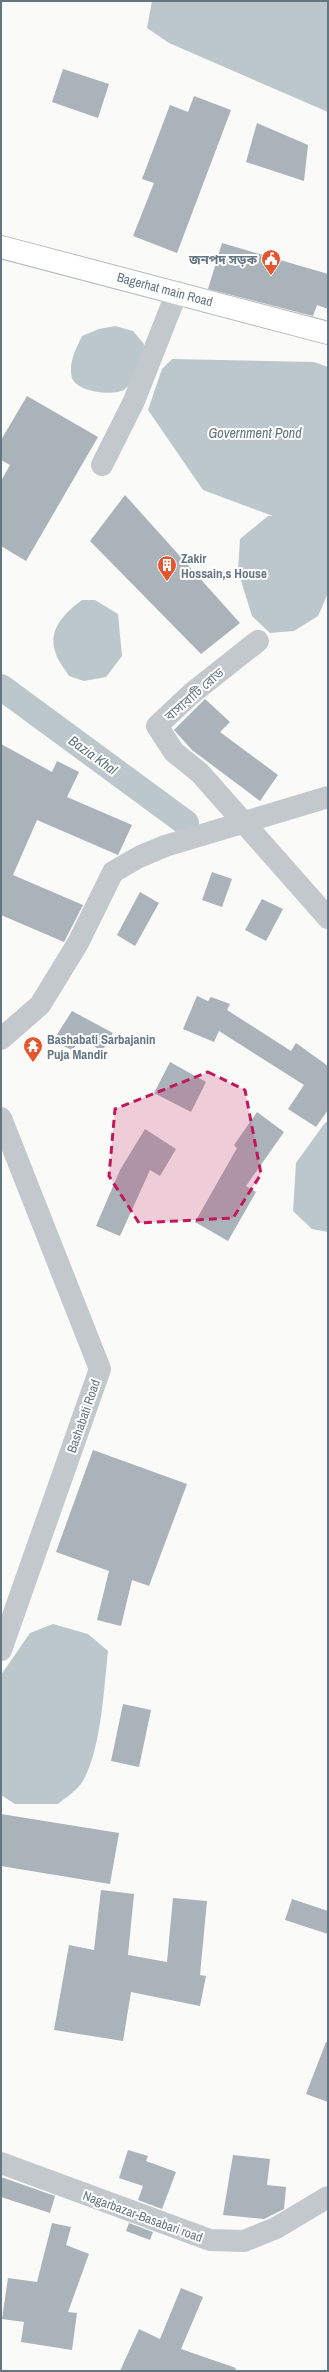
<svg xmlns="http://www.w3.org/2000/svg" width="329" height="2372" viewBox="0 0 329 2372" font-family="'Archivo Narrow','Noto Sans Bengali',sans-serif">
  <rect width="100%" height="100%" fill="#fafaf8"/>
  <path fill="#bbc7cb" d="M 152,1 L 328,1 L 328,112 L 169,43 L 147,28 Z
    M 115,326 L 133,331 L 144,344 C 142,359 139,379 125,389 C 114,397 77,392 72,378 C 68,363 76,349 82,336 L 99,329 Z
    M 172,359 L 314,362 L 328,367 L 328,593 L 318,616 L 294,631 L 270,633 L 252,616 L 238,571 L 240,539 L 268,516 L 273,516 L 203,490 L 148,410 L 162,369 Z
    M 82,600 L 95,600 L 118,614 L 122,656 L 106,677 L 84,681 L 69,676 C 65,669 57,660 55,651 C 48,628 66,612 82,600 Z
    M 328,1121 L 328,1232 L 312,1229 L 293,1211 L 296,1163 L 324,1124 Z
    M 53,1624 L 88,1634 L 108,1651 C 104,1687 101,1754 81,1784 C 76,1791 65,1798 58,1804 L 15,1804 L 1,1795 L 1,1675 L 30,1633 Z"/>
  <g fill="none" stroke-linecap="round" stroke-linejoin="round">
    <path stroke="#bbc7cb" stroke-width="26" d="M 1,687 L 186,823"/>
  </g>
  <path fill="#aab3b9" d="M 63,69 L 109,84 L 98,118 L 52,102 Z
    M 194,96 L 231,110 L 177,253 L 133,236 L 154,183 L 142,179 L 170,105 L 188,112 Z
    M 257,123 L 308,145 L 304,181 L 246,162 Z
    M 222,243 L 328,274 L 328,309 L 317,305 L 313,316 L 208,289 Z
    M 27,396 L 98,437 L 26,561 L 1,546 L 1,481 L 10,465 L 1,460 L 1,440 Z
    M 125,495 L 240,623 L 201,654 L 90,541 Z
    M 205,699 L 230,722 L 220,732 L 278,775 L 260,801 L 192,750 L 174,730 Z
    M 1,744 L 52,772 L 57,761 L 79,772 L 67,797 L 132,825 L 118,855 L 37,820 L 13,875 L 83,905 L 64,942 L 1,915 Z
    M 212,872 L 232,879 L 222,907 L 202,900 Z
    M 140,892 L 159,903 L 135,946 L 117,935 Z
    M 262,899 L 283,909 L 266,941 L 245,930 Z
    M 197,996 L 208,1001 L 211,997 L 230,1004 L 227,1010 L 291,1051 L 296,1043 L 328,1066 L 328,1110 L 316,1127 L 288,1109 L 304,1085 L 219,1031 L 214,1042 L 183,1029 Z
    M 72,1011 L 113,1033 L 102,1051 L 82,1039 L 72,1050 L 53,1041 Z
    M 170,1062 L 206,1082 L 191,1112 L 154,1093 Z
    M 257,1112 L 284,1132 L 246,1186 L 256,1192 L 228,1241 L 195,1222 L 237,1148 L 234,1145 Z
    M 145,1129 L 176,1149 L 160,1176 L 150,1170 L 120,1236 L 96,1226 L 120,1170 Z
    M 93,1450 L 187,1484 L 149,1586 L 132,1580 L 121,1626 L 97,1620 L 109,1571 L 56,1552 Z
    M 123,1704 L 151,1710 L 139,1767 L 111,1761 Z
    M 1,1814 L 119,1833 L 110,1884 L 1,1866 Z
    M 101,1890 L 134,1894 L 128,1955 L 167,1962 L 173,1898 L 207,1901 L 200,1975 L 206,1976 L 200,2006 L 131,1992 L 123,2041 L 54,2030 L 69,1945 L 94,1950 Z
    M 292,1899 L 328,1911 L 328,1934 L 285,1920 Z
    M 326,2042 L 328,2042 L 328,2102 L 306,2094 Z
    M 128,2150 L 148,2156 L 146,2161 L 176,2172 L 162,2209 L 138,2200 L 143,2186 L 119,2178 Z
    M 233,2155 L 270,2159 L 267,2185 L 286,2187 L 284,2209 L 264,2219 L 223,2215 Z
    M 1,2177 L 55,2196 L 50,2213 L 1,2197 Z
    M 52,2223 L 71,2227 L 66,2245 L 89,2254 L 68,2312 L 77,2313 L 72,2350 L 21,2342 L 24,2322 L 2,2319 L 8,2278 L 37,2282 Z
    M 129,2223 L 153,2232 L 150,2240 L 126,2231 Z
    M 181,2288 L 203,2297 L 181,2349 L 236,2368 L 235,2371 L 120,2371 L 139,2329 L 160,2339 Z"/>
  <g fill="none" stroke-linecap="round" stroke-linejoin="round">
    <g stroke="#b5babe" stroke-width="24">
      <path id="major" d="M 1,247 L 328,333"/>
    </g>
    <path stroke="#c3c8cc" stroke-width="22" d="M 102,465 L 134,401 L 177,292
      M 258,641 L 191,694 L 157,726 L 174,752 L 200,773 L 328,918
      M 1,1039 L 40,1005 L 78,943 L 113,872 L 139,857 L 165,846 L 328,797
      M 1,1118 L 100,1369 L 1,1650
      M 1,2163 L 210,2240 L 244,2241 L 276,2228 L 328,2197"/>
    <use href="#major" stroke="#fff" stroke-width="22"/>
  </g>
  <path fill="#c2185b" fill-opacity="0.2" stroke="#c2185b" stroke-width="3" stroke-dasharray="8 5" stroke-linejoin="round" d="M 208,1072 L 245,1090 L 261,1174 L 233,1218 L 139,1223 L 109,1176 L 115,1109 Z"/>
  <defs>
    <g id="civic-pin" transform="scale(1)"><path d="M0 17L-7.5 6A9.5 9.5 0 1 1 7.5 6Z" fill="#e4572e" stroke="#fff"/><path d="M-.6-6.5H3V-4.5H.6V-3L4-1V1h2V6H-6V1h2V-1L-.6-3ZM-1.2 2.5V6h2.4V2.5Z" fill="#fff"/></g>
    <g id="building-pin" transform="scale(1)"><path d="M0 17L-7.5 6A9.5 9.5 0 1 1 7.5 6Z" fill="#e4572e" stroke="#fff"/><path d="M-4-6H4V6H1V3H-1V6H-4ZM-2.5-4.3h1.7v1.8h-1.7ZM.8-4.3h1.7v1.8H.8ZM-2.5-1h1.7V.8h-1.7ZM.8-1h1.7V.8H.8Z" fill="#fff"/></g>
    <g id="temple-pin" transform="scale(1)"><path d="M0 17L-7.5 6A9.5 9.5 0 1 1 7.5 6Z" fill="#e4572e" stroke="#fff"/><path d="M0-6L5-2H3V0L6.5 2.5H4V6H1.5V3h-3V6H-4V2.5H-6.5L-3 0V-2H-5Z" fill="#fff"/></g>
  </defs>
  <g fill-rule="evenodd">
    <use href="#civic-pin" x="271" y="259"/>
    <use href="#building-pin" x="167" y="565"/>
    <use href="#temple-pin" x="33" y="1046"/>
  </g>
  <g text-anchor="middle" stroke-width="4" stroke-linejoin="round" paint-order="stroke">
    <g font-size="13" font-weight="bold" fill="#657683" stroke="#fff" text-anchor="start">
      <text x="257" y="264" text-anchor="end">জনপদ সড়ক</text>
      <text x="181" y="563">Zakir<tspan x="181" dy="15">Hossain,s House</tspan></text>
      <text x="47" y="1044">Bashabati Sarbajanin<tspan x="47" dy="15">Puja Mandir</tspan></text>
    </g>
    <g font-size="13" fill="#657683" stroke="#fff">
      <text transform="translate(165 289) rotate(15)" y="5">Bagerhat main Road</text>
      <text transform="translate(194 694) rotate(-41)" y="5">বাসাবাটি রোড</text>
      <text transform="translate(83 1416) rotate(-71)" y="5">Bashabati Road</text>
      <text transform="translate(143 2216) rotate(20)" y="5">Nagarbazar-Basabari road</text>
    </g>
    <g font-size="14" font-style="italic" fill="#60757c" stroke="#fff">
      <text x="255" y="438">Government Pond</text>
      <text transform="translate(93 755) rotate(36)" y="5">Bazia Khal</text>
    </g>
  </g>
  <rect width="329" height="2372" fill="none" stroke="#657683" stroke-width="4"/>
</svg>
